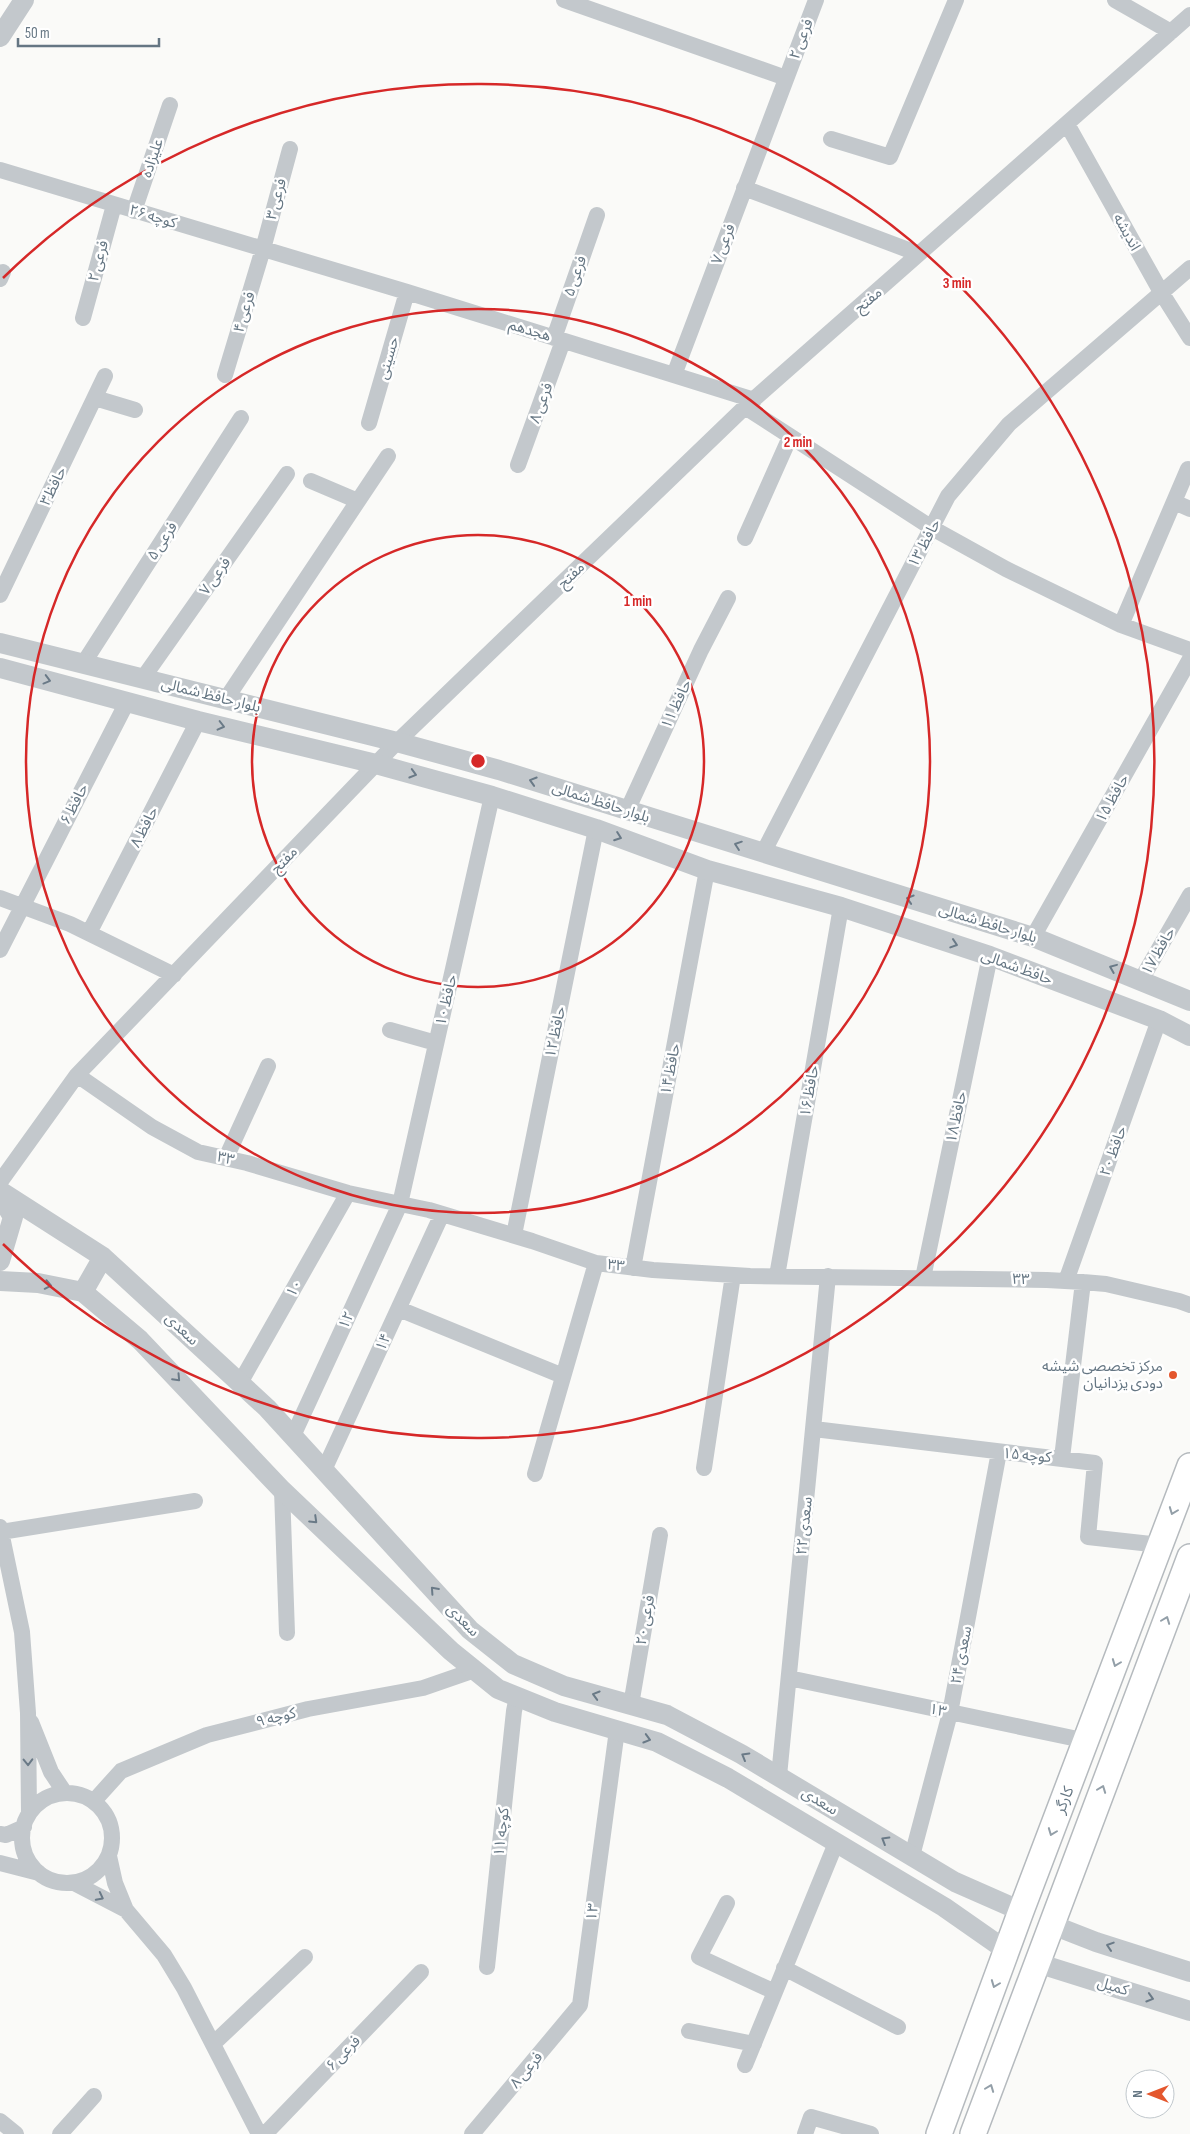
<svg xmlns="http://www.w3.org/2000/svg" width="1190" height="2134" viewBox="0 0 1190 2134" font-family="'Sofia Sans Condensed','Noto Sans Arabic',sans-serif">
  <rect width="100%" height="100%" fill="#fafaf8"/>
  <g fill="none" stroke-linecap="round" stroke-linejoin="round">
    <g stroke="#b5babe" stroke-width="28">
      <path id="primary" d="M 939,2134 L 1021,1911 L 1190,1466
        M 973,2134 L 1190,1557"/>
    </g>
    <path stroke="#c3c8cc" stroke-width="16" d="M 564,0 L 786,78
      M 1115,0 L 1171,32
      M 1067,124 L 1161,292 L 1190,338
      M 831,139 L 890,157 L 956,0
      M 0,170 L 407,292 L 754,400
      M 744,188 L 919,254
      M 134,211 L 170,105
      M 0,279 L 3,272
      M 83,318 L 114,205
      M 554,338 L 597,215
      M 225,375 L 263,249 L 290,149
      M 674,375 L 816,0
      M 95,398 L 135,410
      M 745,407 L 932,528 L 1006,569 L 1121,625 L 1190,650
      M 369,423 L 407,292
      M 518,465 L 563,341
      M 311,481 L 358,501
      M 1174,502 L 1190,509
      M 745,538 L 790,437
      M 0,595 L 105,376
      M 1121,625 L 1188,469
      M 83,664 L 241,418
      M 143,678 L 287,474
      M 226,699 L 388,456
      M 627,811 L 701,650 L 728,598
      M 763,853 L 948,496 L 1009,424 L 1190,268
      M 0,898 L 70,924 L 174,975
      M 89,933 L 198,721
      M 1033,937 L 1190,659
      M 0,950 L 127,702
      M 1141,980 L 1190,895
      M 390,1030 L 436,1043
      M 77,1075 L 152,1127 L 198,1152 L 247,1163 L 348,1193 L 429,1210 L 532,1241 L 596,1263 L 653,1270 L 750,1276 L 1047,1280 L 1083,1282 L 1106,1284 L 1179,1301 L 1190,1305
      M 226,1158 L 268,1066
      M 0,1182 L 77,1075 L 397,742 L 745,407 L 1190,15
      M 514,1235 L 596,829
      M 633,1268 L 707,870
      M 777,1276 L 841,907
      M 923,1278 L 990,956
      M 1066,1281 L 1159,1020
      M 399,1309 L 563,1376
      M 240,1383 L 348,1193
      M 814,1429 L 1095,1463 L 1088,1537 L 1160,1545
      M 293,1436 L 400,1204 L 492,796
      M 1062,1458 L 1083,1282
      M 704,1468 L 733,1275
      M 324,1470 L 442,1214
      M 535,1474 L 596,1263
      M 282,1490 L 287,1633
      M 0,1527 L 22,1632 L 28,1713 L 29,1814
      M 1,1532 L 195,1501
      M 789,1678 L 1087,1741
      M 631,1705 L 660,1535
      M 31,1722 L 51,1772 L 65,1793
      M 779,1776 L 828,1276
      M22 1838a45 45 0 1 1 90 0a45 45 0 1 1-90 0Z
      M 94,1801 L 121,1771 L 207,1735 L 308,1709 L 423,1688 L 475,1670
      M 0,1834 L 6,1835 L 24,1827
      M 109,1856 L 115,1883 L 126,1910 L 164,1955 L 184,1988 L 259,2134
      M 912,1856 L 950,1713 L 999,1452
      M 0,1863 L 39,1873
      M 74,1883 L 126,1910
      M 727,1903 L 699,1957 L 775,1992
      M 487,1967 L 514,1711 L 517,1697
      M 784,1968 L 898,2027
      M 689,2031 L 754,2044
      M 213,2044 L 305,1957
      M 745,2065 L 836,1843
      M 0,2121 L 16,2134
      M 60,2134 L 94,2096
      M 265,2134 L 421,1972
      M 472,2134 L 580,2005 L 617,1730
      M 805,2134 L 811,2117 L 871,2134"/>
    <path stroke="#c3c8cc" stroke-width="20" d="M 0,37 L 24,0
      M 0,643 L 397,742 L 499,770 L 1033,937 L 1190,1001
      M 0,668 L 198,721 L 376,764 L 492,796 L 596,829 L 707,870 L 841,907 L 990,956 L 1159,1020 L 1190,1036
      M 0,1191 L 103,1257 L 267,1408 L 470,1630 L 513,1664 L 564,1686 L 667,1715 L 741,1754 L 955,1882 L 1021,1911
      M 0,1195 L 13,1217 L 0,1261
      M 0,1281 L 38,1283 L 83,1292 L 140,1340 L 282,1490 L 451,1651 L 498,1689 L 555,1712 L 657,1742 L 728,1778 L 944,1907 L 1007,1951
      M 83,1292 L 103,1257
      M 1050,1924 L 1096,1942 L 1190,1972
      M 1037,1963 L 1190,2011"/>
    <use href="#primary" stroke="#fff" stroke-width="25"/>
  </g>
  <defs><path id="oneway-chevron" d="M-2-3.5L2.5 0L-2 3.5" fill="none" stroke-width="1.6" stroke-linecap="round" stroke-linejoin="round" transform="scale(1.25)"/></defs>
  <g stroke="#6a7a87">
    <use href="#oneway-chevron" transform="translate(47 680) rotate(15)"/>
    <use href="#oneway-chevron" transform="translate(221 726) rotate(14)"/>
    <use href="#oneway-chevron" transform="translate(413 774) rotate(16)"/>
    <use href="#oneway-chevron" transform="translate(533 781) rotate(-163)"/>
    <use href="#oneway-chevron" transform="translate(618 837) rotate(20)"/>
    <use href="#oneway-chevron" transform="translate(738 845) rotate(-161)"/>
    <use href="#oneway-chevron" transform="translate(910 899) rotate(-163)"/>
    <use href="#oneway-chevron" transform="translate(954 944) rotate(18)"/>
    <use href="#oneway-chevron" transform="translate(1113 968) rotate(-158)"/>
    <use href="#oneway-chevron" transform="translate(48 1285) rotate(11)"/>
    <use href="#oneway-chevron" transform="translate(177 1378) rotate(47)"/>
    <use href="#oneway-chevron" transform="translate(314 1520) rotate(44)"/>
    <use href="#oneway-chevron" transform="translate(434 1590) rotate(-132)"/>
    <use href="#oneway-chevron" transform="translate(596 1695) rotate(-164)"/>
    <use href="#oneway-chevron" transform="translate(647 1739) rotate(16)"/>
    <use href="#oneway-chevron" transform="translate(745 1756) rotate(-150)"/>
    <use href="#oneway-chevron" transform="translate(28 1762) rotate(89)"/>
    <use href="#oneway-chevron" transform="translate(885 1840) rotate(-149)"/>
    <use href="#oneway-chevron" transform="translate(100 1897) rotate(27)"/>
    <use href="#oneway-chevron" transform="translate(1110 1946) rotate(-162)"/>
    <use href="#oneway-chevron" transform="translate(1150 1998) rotate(17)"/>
  </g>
  <g stroke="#939fa8">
    <use href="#oneway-chevron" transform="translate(1173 1511) rotate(111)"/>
    <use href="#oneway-chevron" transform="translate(1166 1620) rotate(-69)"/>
    <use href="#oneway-chevron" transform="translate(1116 1663) rotate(111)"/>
    <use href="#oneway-chevron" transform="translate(1102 1789) rotate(-69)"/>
    <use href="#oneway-chevron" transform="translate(1052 1832) rotate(111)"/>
    <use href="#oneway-chevron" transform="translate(995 1984) rotate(111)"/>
    <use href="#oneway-chevron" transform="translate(990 2088) rotate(-69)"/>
  </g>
  <g fill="none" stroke="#d62828" stroke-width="2.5">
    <circle cx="478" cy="761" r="226"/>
    <circle cx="478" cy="761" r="452"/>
    <path d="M3 278A677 677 0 1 1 3 1244"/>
  </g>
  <circle fill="#e4572e" stroke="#fff" stroke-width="2" cx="1173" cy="1375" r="5"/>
  <g text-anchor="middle" stroke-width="5" stroke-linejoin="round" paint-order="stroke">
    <g font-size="15" fill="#657683" stroke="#fff">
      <text transform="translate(801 39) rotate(-69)" y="5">فرعی ۲</text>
      <text transform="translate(152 158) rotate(-71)" y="5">علیزاده</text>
      <text transform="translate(276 199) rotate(-75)" y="5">فرعی ۳</text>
      <text transform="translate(153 216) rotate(17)" y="5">کوچه ۲۶</text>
      <text transform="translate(1127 232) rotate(61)" y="5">اندیشه</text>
      <text transform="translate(723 244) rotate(-69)" y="5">فرعی ۷</text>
      <text transform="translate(98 261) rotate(-75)" y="5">فرعی ۲</text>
      <text transform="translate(575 276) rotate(-71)" y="5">فرعی ۵</text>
      <text transform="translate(868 300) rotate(-41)" y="5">مفتح</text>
      <text transform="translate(244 312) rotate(-73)" y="5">فرعی ۴</text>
      <text transform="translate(530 330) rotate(17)" y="5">هجدهم</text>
      <text transform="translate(388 358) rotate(-74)" y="5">حسینی</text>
      <text transform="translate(541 403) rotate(-70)" y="5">فرعی ۸</text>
      <text transform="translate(53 486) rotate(-64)" y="5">حافظ۳</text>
      <text transform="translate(162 541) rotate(-57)" y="5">فرعی ۵</text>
      <text transform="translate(924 543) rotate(-62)" y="5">حافظ ۱۳</text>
      <text transform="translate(571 575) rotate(-44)" y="5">مفتح</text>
      <text transform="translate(215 576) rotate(-55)" y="5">فرعی ۷</text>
      <text transform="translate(211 695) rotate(14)" y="5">بلوار حافظ شمالی</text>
      <text transform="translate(676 704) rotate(-65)" y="5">حافظ ۱۱</text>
      <text transform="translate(1112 798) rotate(-61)" y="5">حافظ ۱۵</text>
      <text transform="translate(601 802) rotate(18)" y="5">بلوار حافظ شمالی</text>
      <text transform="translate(74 804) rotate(-63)" y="5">حافظ ۶</text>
      <text transform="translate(144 827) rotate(-63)" y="5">حافظ ۸</text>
      <text transform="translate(284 860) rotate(-46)" y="5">مفتح</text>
      <text transform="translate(988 923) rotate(17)" y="5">بلوار حافظ شمالی</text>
      <text transform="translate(1158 951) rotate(-60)" y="5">حافظ ۱۷</text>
      <text transform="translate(1017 967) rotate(20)" y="5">حافظ شمالی</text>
      <text transform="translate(446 1000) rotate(-77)" y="5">حافظ ۱۰</text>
      <text transform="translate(555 1032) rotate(-78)" y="5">حافظ ۱۲</text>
      <text transform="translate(670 1069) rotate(-79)" y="5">حافظ ۱۴</text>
      <text transform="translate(809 1091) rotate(-80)" y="5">حافظ ۱۶</text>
      <text transform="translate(956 1117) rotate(-78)" y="5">حافظ ۱۸</text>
      <text transform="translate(1113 1151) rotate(-70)" y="5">حافظ ۲۰</text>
      <text transform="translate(226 1158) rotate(12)" y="5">۳۳</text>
      <text transform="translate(616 1265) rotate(7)" y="5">۳۳</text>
      <text transform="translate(1021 1279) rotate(1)" y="5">۳۳</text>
      <text transform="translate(294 1288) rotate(-60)" y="5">۱۰</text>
      <text transform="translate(346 1320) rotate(-65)" y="5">۱۲</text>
      <text transform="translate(182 1329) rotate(43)" y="5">سعدی</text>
      <text transform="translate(383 1342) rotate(-65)" y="5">۱۴</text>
      <text transform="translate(1027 1455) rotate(5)" y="5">کوچه ۱۵</text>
      <text transform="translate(804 1526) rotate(-84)" y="5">سعدی ۲۲</text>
      <text transform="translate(463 1620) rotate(45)" y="5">سعدی</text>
      <text transform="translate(645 1620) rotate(-80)" y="5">فرعی ۲۰</text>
      <text transform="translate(961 1655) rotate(-79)" y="5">سعدی ۲۴</text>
      <text transform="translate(938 1710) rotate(12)" y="5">۱۳</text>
      <text transform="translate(276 1717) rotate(-14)" y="5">کوچه ۹</text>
      <text transform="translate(1064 1800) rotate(-69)" y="5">کارگر</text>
      <text transform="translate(820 1801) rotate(31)" y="5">سعدی</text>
      <text transform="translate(501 1832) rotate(-84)" y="5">کوچه ۱۱</text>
      <text transform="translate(592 1912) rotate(-82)" y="5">۱۳</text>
      <text transform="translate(1113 1986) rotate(17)" y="5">کمیل</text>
      <text transform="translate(343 2053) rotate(-46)" y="5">فرعی ۶</text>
      <text transform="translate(526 2070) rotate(-50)" y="5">فرعی ۸</text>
    </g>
    <g font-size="15" fill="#657683" stroke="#fff" text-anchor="end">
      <text x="1163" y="1371">مرکز تخصصی شیشه<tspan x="1163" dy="17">دودی یزدانیان</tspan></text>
    </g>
  </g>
  <circle cx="478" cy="761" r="8" fill="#d62828" stroke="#fff" stroke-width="2.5"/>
  <g font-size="15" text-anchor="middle" font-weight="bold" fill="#d62828" stroke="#fff" stroke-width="5" stroke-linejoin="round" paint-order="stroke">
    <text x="957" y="288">3 min</text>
    <text x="798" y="447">2 min</text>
    <text x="638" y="606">1 min</text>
  </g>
  <g transform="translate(1150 2094) rotate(270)"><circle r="24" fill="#ffffff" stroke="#c1c8cd"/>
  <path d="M0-4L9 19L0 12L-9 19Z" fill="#e4572e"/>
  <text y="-8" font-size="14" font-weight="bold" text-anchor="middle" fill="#657683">N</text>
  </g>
  <path d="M18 38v8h141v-8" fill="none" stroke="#657683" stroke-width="2.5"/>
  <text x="25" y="38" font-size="15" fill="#657683" stroke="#ffffff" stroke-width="4" paint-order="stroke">50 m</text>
</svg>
